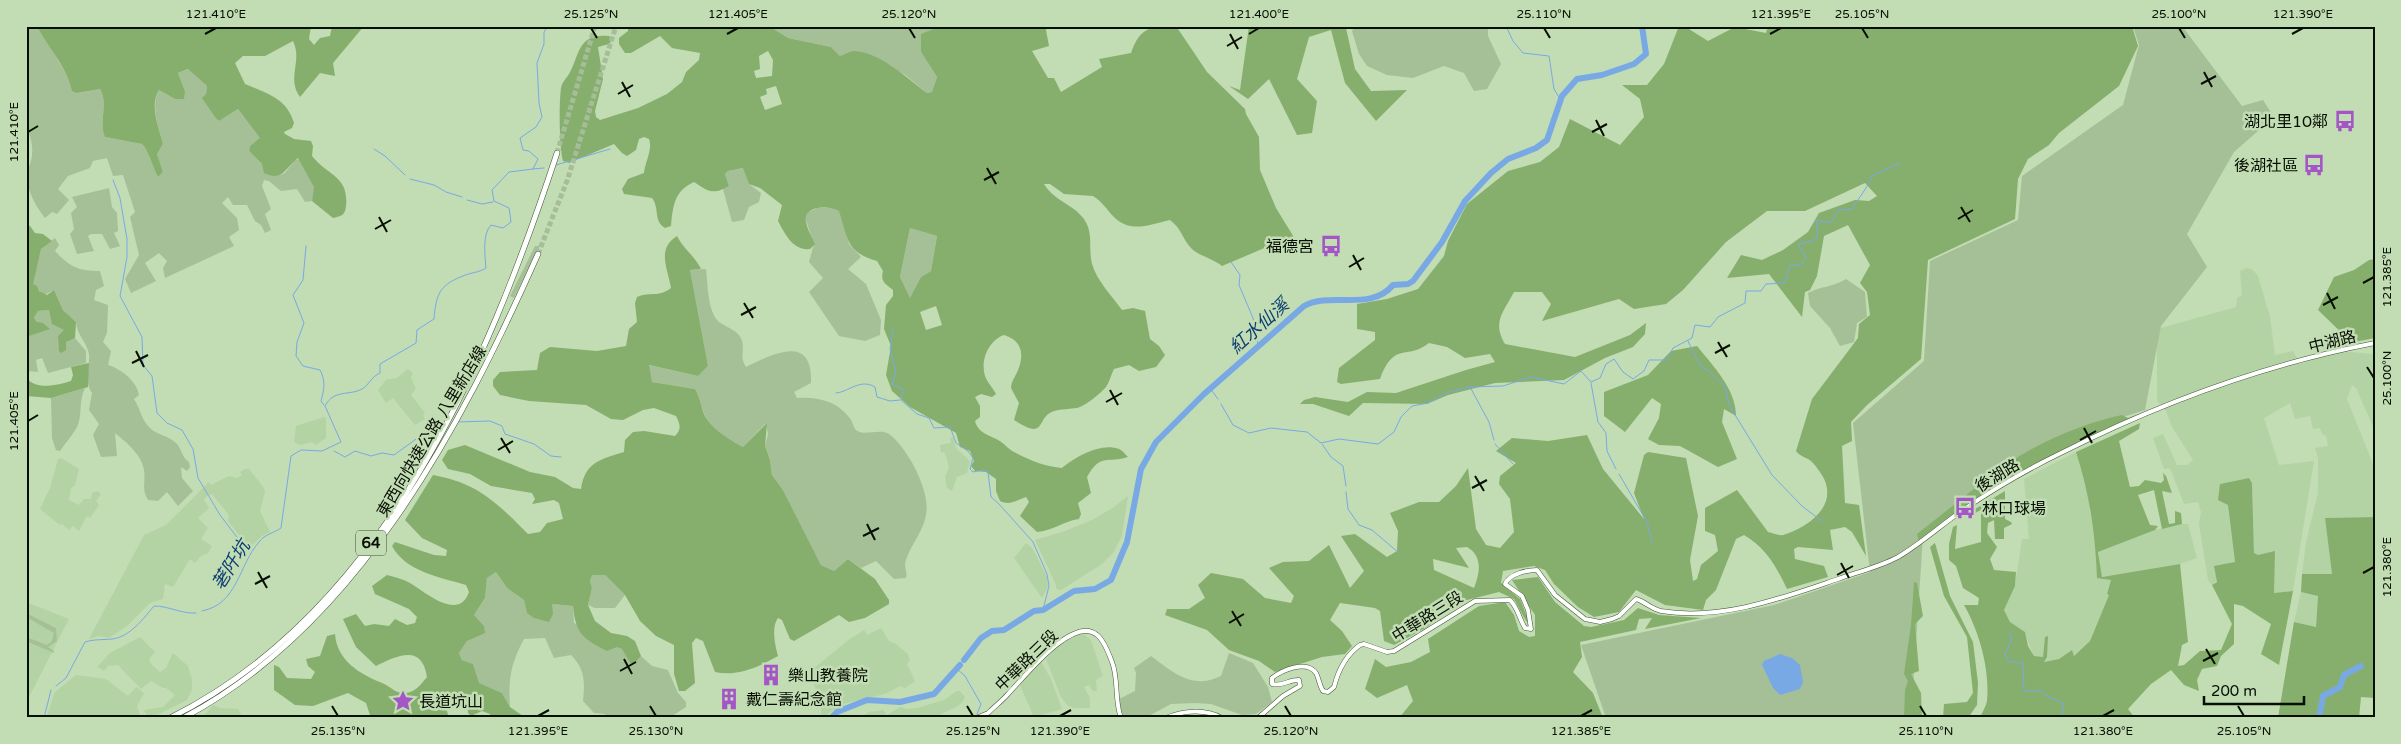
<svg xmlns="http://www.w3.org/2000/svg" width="2401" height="744" viewBox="0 0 2401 744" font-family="'Varela Round','Noto Sans TC',sans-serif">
  <rect width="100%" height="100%" fill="#c2dcb3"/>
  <path fill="#b4d3a4" d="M 2247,268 L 2253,270 L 2258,276 L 2270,317 L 2275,355 L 2293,351 L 2300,364 L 2343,348 L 2349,352 L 2375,354 L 2375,431 L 2356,388 L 2352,385 L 2347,399 L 2375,469 L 2375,517 L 2325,518 L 2332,574 L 2302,574 L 2306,542 L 2318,493 L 2318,458 L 2315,448 L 2328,446 L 2326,436 L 2322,434 L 2320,428 L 2313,429 L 2310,416 L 2295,419 L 2290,403 L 2264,418 L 2279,465 L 2314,461 L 2293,591 L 2274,593 L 2258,555 L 2254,553 L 2252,483 L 2249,478 L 2220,484 L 2228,505 L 2235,563 L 2212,585 L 2208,580 L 2199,524 L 2201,512 L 2198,502 L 2184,504 L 2170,468 L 2164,469 L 2153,438 L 2163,434 L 2177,465 L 2187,465 L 2193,460 L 2172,427 L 2166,411 L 2157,401 L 2157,329 L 2236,307 L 2237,298 L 2242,295 L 2240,271 Z
    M 408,369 L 413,373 L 411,378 L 416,389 L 411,395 L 425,413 L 423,415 L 425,419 L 415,425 L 393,398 L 386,403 L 378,390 L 386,380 L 397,378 Z
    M 324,417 L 326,418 L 326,438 L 316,445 L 312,442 L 300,445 L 294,442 L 296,426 Z
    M 953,437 L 956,448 L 970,461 L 967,473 L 957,477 L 952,491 L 947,488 L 945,477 L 949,468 L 947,459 L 944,452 L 941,453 L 940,445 L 951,443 L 950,438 Z
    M 2076,452 L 2088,488 L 2090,511 L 2095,531 L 2097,577 L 2111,580 L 2107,593 L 2109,595 L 2090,641 L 2074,656 L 2071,650 L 2059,659 L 2044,662 L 2045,637 L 2043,658 L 2034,656 L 2024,632 L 2010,622 L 2004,610 L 2015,586 L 2022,539 L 2029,539 L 2024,479 Z
    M 61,458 L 79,469 L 75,485 L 71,488 L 69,500 L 79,505 L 84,499 L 91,499 L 92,493 L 97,491 L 101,494 L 96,501 L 99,505 L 90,518 L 87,516 L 79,531 L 73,526 L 69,530 L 62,524 L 60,525 L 40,509 L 50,488 L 58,459 Z
    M 245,469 L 249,469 L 264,488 L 265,492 L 260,511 L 270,532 L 262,536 L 249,548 L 228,521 L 229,515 L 212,494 L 206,497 L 204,500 L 209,508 L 198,518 L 208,528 L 201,539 L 212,546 L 208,553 L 201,556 L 195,563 L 190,559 L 173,587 L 165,584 L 163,599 L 150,603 L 128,625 L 109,638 L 98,636 L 89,639 L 144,535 L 166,525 L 209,482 L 211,485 L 229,476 L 237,478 L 242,475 L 240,472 Z
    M 1128,496 L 1122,536 L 1113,553 L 1102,564 L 1061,590 L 1056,589 L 1056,585 L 1035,540 L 1065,531 L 1092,520 L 1114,507 Z
    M 2182,524 L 2188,524 L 2197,558 L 2180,564 L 2102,577 L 2098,552 L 2155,530 Z
    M 1026,543 L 1033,549 L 1047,577 L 1048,587 L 1042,598 L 1014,558 Z
    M 2301,592 L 2318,595 L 2316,627 L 2294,622 Z
    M 26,602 L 69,619 L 29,697 L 26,696 Z
    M 881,628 L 889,641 L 896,644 L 908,654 L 910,660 L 907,664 L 915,681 L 905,688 L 900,686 L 885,694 L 846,703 L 821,718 L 821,703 L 811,677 L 812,670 L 847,641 L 864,630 L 867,635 Z
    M 1082,633 L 1091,640 L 1103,676 L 1096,680 L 1097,691 L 1093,691 L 1089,685 L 1084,687 L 1090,698 L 1090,708 L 1074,708 L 1067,705 L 1061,697 L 1046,659 L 1067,637 Z
    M 140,637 L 155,652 L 149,659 L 151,664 L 160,672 L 166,668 L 173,653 L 188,666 L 192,679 L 192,690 L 187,700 L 151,718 L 148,718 L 144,710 L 163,707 L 175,695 L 166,688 L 163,688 L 151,681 L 141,689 L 118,665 L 108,666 L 104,671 L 97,667 L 110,653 Z
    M 1040,660 L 1051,679 L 1062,709 L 1037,716 L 1033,715 L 1019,683 Z
    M 76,675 L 106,679 L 128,696 L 136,687 L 144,693 L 137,706 L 141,718 L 46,718 L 55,692 Z
    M 957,691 L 960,691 L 965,697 L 963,701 L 958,706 L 933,718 L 859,718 L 869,712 L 883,710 L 887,715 L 900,707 L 907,709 L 917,708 L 944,700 Z
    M 213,705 L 220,708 L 238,709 L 243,718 L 202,718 Z"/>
  <path fill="#a5c096" d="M 26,26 L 37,26 L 78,93 L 100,89 C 109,104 98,122 105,137 L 142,144 C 149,151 153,167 158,177 L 163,172 L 157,154 L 163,144 C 159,127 150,106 159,90 L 175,99 L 185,91 L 178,73 L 189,69 L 207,86 L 206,94 L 219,121 L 238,109 L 261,139 L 250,146 L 249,151 L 262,164 L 280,175 L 285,173 L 295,160 L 300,159 L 315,187 L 312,201 L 305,202 L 297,189 L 281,191 L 269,181 L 264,180 L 262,186 L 271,209 L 265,214 L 271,230 L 265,233 L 261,225 L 255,221 L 247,205 L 233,205 L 228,197 L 222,203 L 237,218 L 239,230 L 229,237 L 234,246 L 165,278 L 163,268 L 167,261 L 159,253 L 145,263 L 156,281 L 131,293 L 125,279 L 139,255 L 130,217 L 135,212 L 123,175 L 113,176 L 107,158 L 93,161 L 90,168 L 68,176 L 58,189 L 69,200 L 57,214 L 52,212 L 45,218 C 32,201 26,187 26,167 L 29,167 C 35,152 32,140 26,125 Z
    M 769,26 L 941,26 L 921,35 L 921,52 L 937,77 L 932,92 L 927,93 L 904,74 L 890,68 L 840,56 L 831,47 L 788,38 Z
    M 1355,26 L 1488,26 L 1488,36 L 1501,64 L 1487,89 L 1474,91 L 1464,73 L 1444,66 L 1413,78 L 1387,75 L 1367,66 L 1359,54 L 1352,31 Z
    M 2133,26 L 2182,26 L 2242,106 L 2263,100 L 2274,117 L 2234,152 L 2187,234 L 2207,267 L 2161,326 L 2145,410 L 2066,435 L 1923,536 L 1911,718 L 1606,718 L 1581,645 L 1774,605 L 1870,572 L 1853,423 L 1924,361 L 1930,261 L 2018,220 L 2022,176 L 2123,105 L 2139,45 Z
    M 744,168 L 749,184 L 761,193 L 759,202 L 749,207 L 744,220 L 732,222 L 723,189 L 729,186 L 725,174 L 728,171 Z
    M 109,188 L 112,207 L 117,213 L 118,231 L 114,233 L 120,246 L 110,249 L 102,234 L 91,234 L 88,236 L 94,251 L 77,254 L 70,234 L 74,229 L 71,213 L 77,207 L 72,197 Z
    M 818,208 L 835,208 L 840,211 L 849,244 L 861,257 L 848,269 L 866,284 L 881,320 L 880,335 L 865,341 L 839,336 L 809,292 L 823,278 L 809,262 L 814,244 L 805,217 L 808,212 Z
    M 910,228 L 937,236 L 931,271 L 921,277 L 910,299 L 900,277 Z
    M 55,238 L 59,245 L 55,251 C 70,267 78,271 100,271 L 104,286 L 96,290 L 94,300 L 108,305 L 107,333 L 103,342 L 111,351 L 108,365 C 121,369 137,381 139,395 L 134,399 C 141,410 141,420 151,429 C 158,435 169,436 176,443 C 182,448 181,457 189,462 L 190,467 L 187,471 L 181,467 L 182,478 L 193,491 L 178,506 L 167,492 L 158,501 L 148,500 C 141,489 146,482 144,470 C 142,455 126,442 115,433 L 117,456 L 101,457 L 93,435 L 99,424 L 89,410 L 92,393 C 84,382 90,368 89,354 C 87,342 77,336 76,322 L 63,310 L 54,290 L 44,295 L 32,284 L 41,249 Z
    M 535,246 L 540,246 L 514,298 L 510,296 Z
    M 706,269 C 708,284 707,311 719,322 C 727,328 739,330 742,341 C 745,352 739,356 746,367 C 773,354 813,333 811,383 L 794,392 L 797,398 C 818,397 838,401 851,420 C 853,423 853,427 856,430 C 864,437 880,428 889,434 C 908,448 931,492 926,515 C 923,532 911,544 906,560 C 903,567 908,572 906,578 L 894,579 L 876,561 L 861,568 L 848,559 L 834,571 L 821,565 L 783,490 L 772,475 L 770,460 L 765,446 L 768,434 L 766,423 L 743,447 C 730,441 711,429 705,415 C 701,406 700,397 695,389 L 652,382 L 648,365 L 698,376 L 708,366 L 690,270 Z
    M 1846,279 L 1865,292 L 1867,317 L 1857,323 L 1854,342 L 1840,346 L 1830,328 L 1810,306 L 1808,293 C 1821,286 1834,287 1846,279 Z
    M 49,310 L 64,330 L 65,342 L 75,338 L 86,351 L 86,363 L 48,373 L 42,358 L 36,360 L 38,372 L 26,371 L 26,334 L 29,336 L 37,322 L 34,318 L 38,311 Z
    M 85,388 C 78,402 83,414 77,427 C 72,436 65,443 60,451 L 56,450 L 52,438 L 51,398 Z
    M 496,572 L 507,588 L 524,600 L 527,612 L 552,604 L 573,606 L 574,623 L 622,649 L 635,663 L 641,656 L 652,666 L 668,670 L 678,693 L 686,702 L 686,707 L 669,718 L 607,718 L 605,714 L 594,713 L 583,701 C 585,682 585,669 571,655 L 554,658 L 545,638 L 524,639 C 511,663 508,679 510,707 L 502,693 L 478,683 L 473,664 L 462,660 L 459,653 L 467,641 L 484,626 L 474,615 L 485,598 L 487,578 Z
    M 592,575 L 605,575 L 625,595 L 615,608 L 595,608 L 588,605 L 592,588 L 590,581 Z
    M 26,613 L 56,628 L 57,641 L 48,647 L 54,651 L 54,653 L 26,641 L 26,637 L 47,645 L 52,641 L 54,633 L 26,617 Z
    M 1229,653 L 1253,663 L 1268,687 L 1272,702 L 1256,714 L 1242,715 L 1211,704 L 1195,703 L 1171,704 L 1145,718 L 1125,718 L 1120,710 L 1119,699 L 1135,691 L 1136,673 L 1134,668 L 1151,656 C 1174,673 1192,690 1221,676 Z"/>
  <path fill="#86af6d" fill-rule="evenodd" d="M 37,26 L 311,26 L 309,39 L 314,45 L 320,38 L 330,36 L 332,26 L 364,26 L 333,63 L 335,76 L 320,73 L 300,97 C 286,77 303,62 293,41 L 265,56 L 243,56 L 235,63 L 245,84 C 266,93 287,98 294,123 L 292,128 L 284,132 L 285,134 L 294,139 L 311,141 L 313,146 L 312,156 C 328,176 349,176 346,206 C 345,215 342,216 333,218 L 312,201 L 314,187 L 298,158 C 285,168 283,182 264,173 L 262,164 L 249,151 L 250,146 L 260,138 L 238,109 L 219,121 L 215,117 L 202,98 L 206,94 L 207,86 L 188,69 L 178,73 L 185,91 L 184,99 L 175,99 L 159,90 C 149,106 159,127 163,144 L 157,154 L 163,172 L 158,177 C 153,168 149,151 142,144 L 105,137 C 98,122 109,104 100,89 L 77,93 L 72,91 C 68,68 48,48 37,26 Z
    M 628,26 L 769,26 L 788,38 L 831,47 L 840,56 C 844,55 850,51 854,51 C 880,52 908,79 927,93 L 932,92 L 937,77 L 921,52 L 921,34 L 941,26 L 1048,26 L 1046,30 L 1049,46 L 1032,51 L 1048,78 L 1054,78 L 1061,92 L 1102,67 L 1099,59 L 1131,53 C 1140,27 1151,26 1176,26 L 1207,72 L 1245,109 L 1246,114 L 1259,137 L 1260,170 L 1276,208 L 1298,244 L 1295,248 L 1289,249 L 1279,243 L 1274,244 L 1222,266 C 1214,259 1197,255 1191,248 C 1182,239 1183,230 1170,220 C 1148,225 1129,234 1112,215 C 1106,208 1101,201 1093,196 L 1064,194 L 1050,184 L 1044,184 C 1055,202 1072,203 1084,219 C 1094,233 1088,249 1092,264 C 1097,281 1112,296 1122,310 L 1133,308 L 1145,311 L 1150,339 L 1159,346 L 1165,355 L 1156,367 L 1139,371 L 1129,365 L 1114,369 C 1111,375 1109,383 1106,387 C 1100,394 1085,406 1077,408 C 1070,409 1061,409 1054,411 C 1035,417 1048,442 1014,420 L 1019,403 L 1011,388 C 1011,381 1016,376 1018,370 C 1025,353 1021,340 1004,335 C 989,340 980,360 985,376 C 987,382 993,388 996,394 L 992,397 L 981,394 L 975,397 L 980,406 L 980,417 L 975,421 C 978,433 989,435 998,440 C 1004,443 1008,449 1014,452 C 1028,460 1046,467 1062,468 C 1075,457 1101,442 1119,449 C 1122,450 1125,454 1128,457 C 1108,464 1101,452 1087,477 L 1091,493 L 1078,503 L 1081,514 L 1079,519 C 1064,521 1052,531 1037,532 L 1020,516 L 1029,502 L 1026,497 C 1017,500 1010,506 1000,501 L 996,491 L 996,479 L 986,472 L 975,471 L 971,466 L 974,461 L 970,451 L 960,447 L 956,433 L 910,407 L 892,391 L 886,375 L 891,346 L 884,329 L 886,305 L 893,296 L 893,290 C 886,284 880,282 883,271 L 877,261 C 846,252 848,239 839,211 C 832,206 809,205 806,216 C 804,224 812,237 815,244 L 810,249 C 793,251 785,234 778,221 L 782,205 L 760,188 L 749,184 L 743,168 L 728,171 L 725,174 L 729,186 C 713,195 709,192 694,182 C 674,191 673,206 671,226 L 665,228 C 653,221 660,208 652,198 L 624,194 L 622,189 L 628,179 L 644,173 C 645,162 653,149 649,139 L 644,137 L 639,139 L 636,150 L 627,156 L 622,153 L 614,144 L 569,163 L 563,161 C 559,147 559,102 561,88 C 562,82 566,79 569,74 C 580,55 577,33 609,36 L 612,40 L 609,44 L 598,47 L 603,79 L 595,111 L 596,117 L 600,120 L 638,108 L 667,94 L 682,82 L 686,72 L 699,60 L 700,53 L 672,48 L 660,36 L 631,53 L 625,53 L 619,44 L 619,38 L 628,31 ZM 768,51 L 773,60 L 772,76 L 756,78 L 754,71 L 760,69 L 759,56 ZM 776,86 L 782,104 L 765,110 L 760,97 L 767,94 L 766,89 ZM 910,228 L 937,236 L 931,271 L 921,277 L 910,298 L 900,277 ZM 936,306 L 942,325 L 926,330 L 920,312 Z
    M 1249,26 L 1348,26 L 1346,28 L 1355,69 L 1371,91 L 1407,90 L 1376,121 L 1345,83 L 1331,30 L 1309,37 L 1297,79 L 1317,101 L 1312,133 L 1297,135 L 1269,79 L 1248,99 L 1229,86 L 1240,90 Z
    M 1679,26 L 1684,26 L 1708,41 L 1735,27 L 1766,33 L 1768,26 L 2132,26 L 2138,46 L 2119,86 L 2059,133 L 2049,145 L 2028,159 L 2018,179 L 2015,219 L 1928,260 L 1921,359 L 1867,405 L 1851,422 L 1852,441 L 1842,446 L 1845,503 L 1859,505 L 1866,556 L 1852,532 L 1845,527 L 1830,530 L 1833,550 L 1798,547 L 1794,549 L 1795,559 L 1824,566 L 1828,577 L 1787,589 C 1776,566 1766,548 1744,535 L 1736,539 L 1716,590 L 1706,600 L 1703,610 L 1665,605 L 1636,590 L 1619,612 L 1594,617 L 1578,607 L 1554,584 L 1545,570 L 1534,566 L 1503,571 L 1501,583 L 1520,599 L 1529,622 L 1526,621 L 1514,599 L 1499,592 L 1451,604 L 1427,627 L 1394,645 L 1384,641 L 1380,611 L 1375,608 L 1340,603 L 1330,620 L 1342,631 L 1352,646 L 1345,654 L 1322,657 L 1275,672 L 1259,661 L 1229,650 L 1207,630 L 1165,615 L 1167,609 L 1189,609 L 1205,598 L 1198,585 L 1211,573 L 1243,579 L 1265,598 L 1291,603 L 1294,596 L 1269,568 L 1283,562 L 1309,561 L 1329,545 L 1350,588 L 1364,571 L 1341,536 L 1355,534 L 1387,557 L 1397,551 L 1398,531 L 1390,513 L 1419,502 L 1439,502 L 1456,486 L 1468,468 L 1476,529 L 1486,545 L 1500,548 L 1514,532 L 1510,499 L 1499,484 L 1500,476 L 1516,463 L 1496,451 L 1512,438 L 1548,441 L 1587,435 L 1603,469 L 1644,519 L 1634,493 L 1644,455 L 1648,452 L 1686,458 L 1698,516 L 1690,560 L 1693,581 L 1697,579 L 1701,565 L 1718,551 L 1715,535 L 1705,531 L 1705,508 L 1737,490 L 1768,532 C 1773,533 1779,536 1783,535 C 1804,529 1834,510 1826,484 C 1825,478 1816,466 1812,462 C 1807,457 1800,457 1796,451 L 1812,399 L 1858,338 L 1859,324 L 1870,315 L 1867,292 L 1860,283 L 1870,265 L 1848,225 L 1824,236 L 1817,276 L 1810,290 L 1805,292 L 1802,317 L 1769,274 L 1727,278 L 1741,255 L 1762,260 L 1783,250 L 1808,232 L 1819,213 L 1855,200 L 1869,201 L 1877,196 L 1865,183 L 1805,211 L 1767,211 L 1726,242 L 1683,290 L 1666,304 L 1634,309 L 1619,299 L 1542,321 L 1551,304 L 1542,292 L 1514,292 C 1503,313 1492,322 1505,344 L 1575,357 L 1630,335 L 1646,323 L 1645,334 L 1633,347 L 1605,358 L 1564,380 L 1495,383 L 1448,395 L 1427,404 L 1363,403 L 1349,416 L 1313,404 L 1300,404 L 1304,400 L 1315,397 L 1348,402 L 1367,392 L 1396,393 L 1466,370 L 1495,362 L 1490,354 L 1465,358 L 1447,347 L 1429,343 C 1406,361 1395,340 1380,379 L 1341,384 L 1337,382 L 1339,368 L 1375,340 L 1375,332 L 1357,329 L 1357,304 L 1387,299 L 1418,289 L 1444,256 L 1448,241 L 1467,204 L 1508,171 L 1540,162 L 1559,147 L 1570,119 L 1620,145 L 1644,117 L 1640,99 L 1622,85 L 1647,85 L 1664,64 ZM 1467,547 C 1483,556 1480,573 1474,588 L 1434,570 L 1433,559 L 1469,568 L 1456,548 Z
    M 26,226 L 30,226 L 35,233 L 43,234 L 52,241 L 41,249 L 33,284 L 37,286 L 39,291 L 47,295 L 54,290 L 63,310 L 76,322 L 75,338 L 66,342 L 66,350 L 61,353 L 59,351 L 58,336 L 64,330 L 52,324 L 49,310 L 38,311 L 34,318 L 37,322 L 43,323 L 50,329 L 29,336 L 26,334 Z
    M 677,236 C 685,251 694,255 701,269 L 690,270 L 708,366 L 698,376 L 649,365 L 652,382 L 695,389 C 700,397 701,406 704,414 C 711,429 730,440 743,447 L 767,423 L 765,446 L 770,460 L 772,475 L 783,490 L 821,565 L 834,571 L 848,559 L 875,579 L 889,600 L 889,604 L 865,618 L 849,622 L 839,615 L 794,641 L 790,639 L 782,620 L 778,618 C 771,627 775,645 778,656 C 759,667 737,677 715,672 L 703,641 L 696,638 L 692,643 L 695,683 L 685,691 L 679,691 L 674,674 L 674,645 L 656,636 L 640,621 L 625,595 L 605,575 L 592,575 L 590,581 L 592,588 L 588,605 L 595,621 L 611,633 L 627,636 L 635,641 L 641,656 L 635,663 L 631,664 L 622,649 L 617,647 L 607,651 C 582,638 576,634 573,606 L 552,604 L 553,614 L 549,622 L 534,618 L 527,613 L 524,600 L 507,588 L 496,572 L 487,578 L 485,598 L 474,615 L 484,626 L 485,633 L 467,641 L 459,653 L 462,660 L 473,664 L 479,683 L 502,693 L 510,707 L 526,718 L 491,718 L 490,714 L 482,711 L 471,716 L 468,713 L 467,701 L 452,703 L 446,708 L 449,718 L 371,718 L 366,703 L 348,693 L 313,706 L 295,705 L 274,690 L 274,665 L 279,667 L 287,678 L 311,679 L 315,672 L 308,666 L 306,659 L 320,656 L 327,636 L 335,634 C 337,661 360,674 382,683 C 392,687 395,694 406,693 C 416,692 421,684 427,677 C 422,643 396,656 376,666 L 356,647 L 343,619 L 356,614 L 365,626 L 374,624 L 389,626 L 395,619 L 407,625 L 415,623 L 417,617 L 409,609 L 375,594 L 372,586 L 387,575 C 394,577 403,579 410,583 C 425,592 459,622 469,592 L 466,585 C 440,577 406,572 392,546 L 395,542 L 434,555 L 446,556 L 447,550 L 422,538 L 405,520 L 433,475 C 478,483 497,503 528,534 L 540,532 L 547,523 L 563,519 L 559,503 L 554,500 L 532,504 L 535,499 L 532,493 L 491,486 L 470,474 L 448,469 L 442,460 L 448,450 L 465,445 L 530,472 L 555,477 L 573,488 L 581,489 C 585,462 601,459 624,452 L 625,440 L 633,432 L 644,431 L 675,436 C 682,429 680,424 676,416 L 654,408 L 643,410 L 623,420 L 611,419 L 586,405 L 529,401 L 500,395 L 493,386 L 493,380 L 500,372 L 537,370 L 540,353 L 550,347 L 597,351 L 626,346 L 629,329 L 637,322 L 635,303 L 637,297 C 651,291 658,298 671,288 C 668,269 656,249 677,236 Z
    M 2375,259 L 2375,338 L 2349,343 L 2347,338 L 2318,310 L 2334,277 L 2354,270 L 2369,260 Z
    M 1697,346 C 1713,366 1736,389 1736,416 L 1724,409 L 1722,422 L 1737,459 L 1718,467 L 1680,446 L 1659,445 L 1648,439 L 1659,418 L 1661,404 L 1652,398 L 1625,432 L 1604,416 L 1604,392 L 1648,375 L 1671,351 Z
    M 89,363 L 88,387 L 51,398 L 26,396 L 26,377 C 35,391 58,385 71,381 L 73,375 L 71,367 Z
    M 2138,414 L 2024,471 L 1919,542 L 1917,534 C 1947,511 1976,486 2007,464 C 2039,442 2084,423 2122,415 L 2128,418 Z
    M 2140,423 L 2139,429 L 2119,441 L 2130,487 L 2139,486 L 2145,480 L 2161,483 L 2164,480 L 2163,473 L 2166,476 L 2172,493 L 2162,491 L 2169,524 L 2175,523 L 2175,511 L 2181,513 L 2182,524 L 2162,529 L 2154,490 L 2138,495 L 2150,525 L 2158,526 L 2155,530 L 2098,552 L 2102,577 L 2180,564 L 2188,642 L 2182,645 L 2178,666 L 2184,665 L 2200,651 L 2221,650 L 2232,624 L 2212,585 L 2217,582 L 2214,566 L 2235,562 L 2228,505 L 2218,500 L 2220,484 L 2249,478 L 2252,483 L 2254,553 L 2258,555 L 2275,551 L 2274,593 L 2293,591 L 2279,665 L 2261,654 L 2271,624 L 2243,606 L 2234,604 L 2234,644 L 2221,656 L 2217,666 L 2202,669 L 2197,680 L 2199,691 L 2184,685 L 2171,670 L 2151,684 L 2128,709 L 2135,718 L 1980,718 C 1982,712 1987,705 1987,700 C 1990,669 1979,631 1964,605 L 1978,605 L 1979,598 L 1963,588 L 1956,566 L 1949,560 L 1949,544 L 1953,527 L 1957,525 L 1955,549 L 1981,542 L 1981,510 L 1973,514 L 1970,512 L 2005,491 L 2005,519 L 2011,522 L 2012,524 L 2004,528 L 2004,539 L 1995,539 L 1994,520 L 1988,523 L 1987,533 L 1997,547 L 1990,559 L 1994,570 L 2016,572 L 2015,586 L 2004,610 L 2010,622 L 2025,632 L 2028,646 L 2034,656 L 2043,657 L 2045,637 L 2048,636 L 2047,657 L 2044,662 L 2059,659 L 2072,650 L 2074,656 L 2090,641 L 2109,595 L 2107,594 L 2111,580 L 2097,578 C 2095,532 2090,496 2076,452 Z
    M 2375,517 L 2375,698 L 2361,697 L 2359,718 L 2278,718 L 2294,622 L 2316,627 L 2318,596 L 2301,592 L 2302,574 L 2332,574 L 2325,518 Z
    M 1935,543 L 1950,596 L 1973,642 L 1978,683 L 1977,705 L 1968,718 L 1943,718 L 1944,704 L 1967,702 L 1973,693 L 1967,637 L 1944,596 L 1930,547 Z
    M 1538,577 L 1555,602 L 1584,626 L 1591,627 L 1624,620 L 1638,608 L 1659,615 L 1701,618 L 1645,629 L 1652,618 L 1639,619 L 1636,630 L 1580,642 L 1582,657 L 1573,672 L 1593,693 L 1603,718 L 1399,718 L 1413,701 L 1407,685 L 1377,698 L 1365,689 L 1375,659 L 1386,667 L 1411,662 L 1430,652 L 1428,639 L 1479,606 L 1505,602 L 1514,615 L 1519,631 L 1529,637 L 1535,636 L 1535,615 L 1512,580 Z
    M 1914,582 L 1917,583 L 1923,616 L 1915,624 L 1919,671 L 1911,674 L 1921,693 L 1922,718 L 1904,718 L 1905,690 L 1908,681 L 1904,674 L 1911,625 Z"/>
  <path fill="#79a9e5" d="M 1780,654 L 1792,658 L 1800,665 L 1803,682 L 1800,689 L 1780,695 L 1773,688 L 1762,665 L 1764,661 Z"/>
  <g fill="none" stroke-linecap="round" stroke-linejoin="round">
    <path stroke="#79a9e5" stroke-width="1" d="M 1506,26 L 1513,41 L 1523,53 L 1549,56 L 1554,89 L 1560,99
      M 374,149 L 385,156 L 405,175
      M 556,165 L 610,149
      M 533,169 L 544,168
      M 410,179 L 434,185 L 446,192 L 462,197
      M 113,180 L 120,198 L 127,239 L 127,257 L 120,296 L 142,337 L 143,365 L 152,376 L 157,413 L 167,423 L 182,430 L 193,449 L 198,478 L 220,515 L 246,549
      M 467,200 L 482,204 L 493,202
      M 306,246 L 303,280 L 293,295 L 304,323 L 297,342 L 296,356 L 303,366 L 320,370 C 326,381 324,390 321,401 L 324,405
      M 1231,262 L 1240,275 L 1239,285 L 1253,318 L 1258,345
      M 893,329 L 890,349 L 896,373 L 892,384 L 903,389 L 901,400 L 917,414 L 929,418 L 934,428 L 950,427 L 956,443 L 968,451 L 973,458 L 970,469 L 973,472 L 982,470 L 988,472 L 991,497 L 999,504 L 1033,542 L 1047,574 L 1049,586 L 1043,610
      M 1688,341 L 1700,366 L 1709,371 L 1725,387 L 1729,405 L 1772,475 L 1802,506 L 1823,522
      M 1591,383 L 1598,422 L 1606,433 L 1607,451 L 1616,469
      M 1470,387 L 1489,422 L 1494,440
      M 1210,388 L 1218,399
      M 836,393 C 849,392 860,378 875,387 L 877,397 L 890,401 L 900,400
      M 1221,404 L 1233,425 L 1249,433 L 1271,428 L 1307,432 L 1321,443 L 1339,439 L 1378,444 L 1394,432 L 1401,417 L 1412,406 L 1428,403 L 1446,393 L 1470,387 L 1503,386 L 1531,377 L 1564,384 L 1581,371 L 1591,382 L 1600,378 L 1606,364 L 1614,359 L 1623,372 L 1633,379 L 1644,371 L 1649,360 L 1667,360 L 1673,348 L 1692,338 L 1695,325 L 1710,327 L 1718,317 L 1745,303 L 1746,291 L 1761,291 L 1766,284 L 1785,283 L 1790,265 L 1801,265 L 1806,257 L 1798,244 L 1812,241 L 1818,236 L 1816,220 L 1831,223 L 1838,210 L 1852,209 C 1859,197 1867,189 1872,176 L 1900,163
      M 456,422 L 490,421 L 502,426 L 505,434 L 534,444 L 551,456 L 561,457
      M 1322,444 L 1331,457 L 1343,466 L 1346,486
      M 1495,444 L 1513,464
      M 334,451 L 345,457 L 355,451 L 371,456 L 382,453 L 394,455 L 430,429 L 443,425
      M 1619,474 L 1647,522 L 1652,542
      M 1346,492 L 1348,509 L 1359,525 L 1372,530 L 1399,553
      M 202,611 C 238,604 238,566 259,542 C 265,534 274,533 281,528 L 291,456 L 301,450 L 322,451 L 341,442 L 325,406 C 334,389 349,396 362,389 C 370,384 371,377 380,373 L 380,364 L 416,343 L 417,330 L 434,319 C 436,295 439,285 463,276 C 472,272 478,273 486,268 C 485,256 482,234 491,225 L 503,228 L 511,222 L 509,208 L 494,201 L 492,190 L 509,172 L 533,169 L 538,159 L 529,151 L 523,150 L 520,138 L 536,127 L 542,117 L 539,103 L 537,63 L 544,44 L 544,32 L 548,26
      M 2009,632 L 2012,638 L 2005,654 L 2008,661 L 2023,663 L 2024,691 L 2041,691 L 2048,697 L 2063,703 L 2062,716 L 2060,718
      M 957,669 L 965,676 L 981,704 L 977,714
      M 56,686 L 66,678 L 85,642 C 95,639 102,640 112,639 C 130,637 144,618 154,606 C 169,606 181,614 196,613
      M 44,718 L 51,690"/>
    <path stroke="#79a9e5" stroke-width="6" d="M 964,660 L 981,638 L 992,631 L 1004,630 L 1034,611 L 1043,610 L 1074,591 L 1095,589 L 1111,580 L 1127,542 L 1141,469 L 1156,442 L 1203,395 L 1304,306 C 1331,291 1371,312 1393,285 L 1408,284 L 1413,281 L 1442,242 L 1465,201 L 1491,173 L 1508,159 L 1536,148 L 1547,140 L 1562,96 L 1577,79 L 1602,75 L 1634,64 L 1646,54 L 1642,26
      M 831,718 L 837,712 L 867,700 L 900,702 L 934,694 L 960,665
      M 2319,718 L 2323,696 L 2340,687 L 2344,675 L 2361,666"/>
    <path stroke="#a6bd99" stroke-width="5" stroke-dasharray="5 2.5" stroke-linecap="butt" d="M 557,153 L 595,26
      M 538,254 L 567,181 L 616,26"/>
    <g stroke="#405733" stroke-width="5">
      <path id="secondary" d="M 976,718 L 988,713 C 995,706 1002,701 1008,694 C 1023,679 1073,614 1097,635 C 1104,640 1109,654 1112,662 C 1119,680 1114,699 1121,718
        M 1166,718 C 1183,710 1206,709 1222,718
        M 1258,718 L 1283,696 L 1300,686 L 1299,680 C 1290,679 1282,687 1272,684 L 1272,678 C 1281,671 1306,659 1316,673 C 1319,678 1319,685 1323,691 L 1328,692 L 1334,687 C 1338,671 1346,655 1360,645 L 1364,644 L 1387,652 L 1394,651 L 1475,601 L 1510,600 C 1518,608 1519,618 1525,628 L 1531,629 L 1528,610 L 1522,596 L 1505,584 C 1509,574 1527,570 1537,570 L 1555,595 L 1585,619 L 1600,622 L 1612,619 L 1619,616 L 1636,599 C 1646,602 1651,609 1661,611 C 1721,621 1782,598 1838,579 C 1858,572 1879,567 1898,557 C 1920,544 1939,527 1960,512 C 1992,490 2026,470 2061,453 C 2160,403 2266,364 2375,343"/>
    </g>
    <g stroke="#405733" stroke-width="6">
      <path id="highway" d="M 170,718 C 383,612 487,366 557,153
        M 183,718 C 357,626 461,427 538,254"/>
    </g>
    <use href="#secondary" stroke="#fff" stroke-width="4"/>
    <use href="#highway" stroke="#fff" stroke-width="5"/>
  </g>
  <path fill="none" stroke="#070f03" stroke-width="2" d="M 591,28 L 597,38M 909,28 L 915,38M 1544,28 L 1550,38M 1862,28 L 1868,38M 2179,28 L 2185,38M 205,34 L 216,28M 727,34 L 738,28M 1230,34 L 1238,49M 1249,34 L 1259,28M 1770,34 L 1781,28M 2292,34 L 2303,28M 1227,46 L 1242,37M 2204,72 L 2212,87M 622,82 L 630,97M 2201,84 L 2216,76M 618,94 L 633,85M 1596,120 L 1604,136M 28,132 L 38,126M 1592,132 L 1607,124M 987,168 L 996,184M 984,180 L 999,172M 1961,207 L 1970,222M 379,217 L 387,232M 1958,219 L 1973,210M 375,229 L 391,220M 1353,255 L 1361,270M 1349,267 L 1364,258M 2363,283 L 2374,277M 2327,293 L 2335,309M 744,303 L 753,318M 2323,305 L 2338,297M 741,315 L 756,307M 1718,342 L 1727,357M 136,351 L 144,367M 1715,353 L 1730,345M 132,363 L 148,355M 2367,367 L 2374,378M 1110,390 L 1118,405M 1106,402 L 1122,393M 28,421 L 38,415M 2084,428 L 2092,443M 501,438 L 510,453M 2080,440 L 2096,431M 498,450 L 513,441M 1475,476 L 1484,491M 1472,488 L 1487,480M 867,524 L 875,540M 863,536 L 879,528M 1841,563 L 1849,578M 258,572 L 267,588M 2363,573 L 2374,567M 1837,575 L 1853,566M 255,584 L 270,576M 1232,611 L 1241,626M 1229,623 L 1244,614M 2206,649 L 2215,664M 624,659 L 632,674M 2203,661 L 2218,653M 620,671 L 636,662M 332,706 L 338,716M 650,706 L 656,716M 967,706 L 973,716M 1285,706 L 1291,716M 1920,706 L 1926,716M 2238,706 L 2244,716M 538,716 L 549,710M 1060,716 L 1071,710M 1581,716 L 1592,710M 2103,716 L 2114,710"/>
  <defs>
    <g id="bus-bare" transform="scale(1.725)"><path d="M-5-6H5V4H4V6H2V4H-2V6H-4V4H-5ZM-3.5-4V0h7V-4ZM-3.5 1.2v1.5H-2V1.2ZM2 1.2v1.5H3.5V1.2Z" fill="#a455c6" stroke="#c2dcb3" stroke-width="2.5" paint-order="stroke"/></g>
    <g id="building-bare" transform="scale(1.725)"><path d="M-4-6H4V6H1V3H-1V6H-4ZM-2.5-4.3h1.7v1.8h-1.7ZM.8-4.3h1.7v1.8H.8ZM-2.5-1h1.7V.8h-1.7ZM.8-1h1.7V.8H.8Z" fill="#a455c6" stroke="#c2dcb3" stroke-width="2.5" paint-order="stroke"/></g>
    <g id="sight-bare" transform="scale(1.725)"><path d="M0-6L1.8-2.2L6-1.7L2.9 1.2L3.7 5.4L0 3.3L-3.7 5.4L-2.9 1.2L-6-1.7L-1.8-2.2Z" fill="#a455c6" stroke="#c2dcb3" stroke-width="2.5" paint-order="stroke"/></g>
  </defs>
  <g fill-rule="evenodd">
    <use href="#bus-bare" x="2345" y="121"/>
    <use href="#bus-bare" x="2314" y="165"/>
    <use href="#bus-bare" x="1331" y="246"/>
    <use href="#bus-bare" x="1965" y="508"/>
    <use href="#building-bare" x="771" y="675"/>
    <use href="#building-bare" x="729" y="699"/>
    <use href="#sight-bare" x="403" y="701"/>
  </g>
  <g text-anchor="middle" stroke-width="5" stroke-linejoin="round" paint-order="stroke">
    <rect fill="#c2dcb3" stroke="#3f4c38" stroke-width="1" x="356" y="530.5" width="30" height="25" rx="4"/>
    <g font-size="15" font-weight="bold" fill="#070f03">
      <text x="371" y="548">64</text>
    </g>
    <g font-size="16" fill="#070f03" stroke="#c2dcb3" text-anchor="start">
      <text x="2328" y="127" text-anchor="end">湖北里10鄰</text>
      <text x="2298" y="171" text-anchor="end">後湖社區</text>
      <text x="1314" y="252" text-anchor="end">福德宮</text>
      <text x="1982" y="514">林口球場</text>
      <text x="788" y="681">樂山教養院</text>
      <text x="746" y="705">戴仁壽紀念館</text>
      <text x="419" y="707">長道坑山</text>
    </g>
    <g font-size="16" fill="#070f03" stroke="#c2dcb3">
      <text transform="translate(2332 341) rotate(-14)" y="6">中湖路</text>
      <text transform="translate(431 431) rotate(-59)" y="6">東西向快速公路 八里新店線</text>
      <text transform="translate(1997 475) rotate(-31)" y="6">後湖路</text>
      <text transform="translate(1427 616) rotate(-32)" y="6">中華路三段</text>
      <text transform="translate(1026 660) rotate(-44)" y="6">中華路三段</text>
    </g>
    <g font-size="18" font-style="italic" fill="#0c3e73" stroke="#c2dcb3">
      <text transform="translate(1259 326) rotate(-42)" y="6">紅水仙溪</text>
      <text transform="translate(231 565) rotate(-58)" y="6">荖阡坑</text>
    </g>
  </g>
  <rect width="2401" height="744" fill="none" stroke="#c2dcb3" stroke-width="55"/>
  <path d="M2204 696v8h100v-8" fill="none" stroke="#070f03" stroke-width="2.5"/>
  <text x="2211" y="696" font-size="15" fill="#070f03" stroke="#c2dcb3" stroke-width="4" paint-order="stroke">200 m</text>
  <rect x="28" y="28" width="2346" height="688" fill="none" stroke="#070f03" stroke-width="2"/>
  <g font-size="12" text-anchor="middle" fill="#070f03">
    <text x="216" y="18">121.410°E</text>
    <text x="591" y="18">25.125°N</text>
    <text x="738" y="18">121.405°E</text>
    <text x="909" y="18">25.120°N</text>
    <text x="1259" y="18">121.400°E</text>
    <text x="1544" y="18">25.110°N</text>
    <text x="1781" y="18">121.395°E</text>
    <text x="1862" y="18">25.105°N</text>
    <text x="2179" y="18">25.100°N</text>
    <text x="2303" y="18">121.390°E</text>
    <text transform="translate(14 132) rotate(-90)" y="4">121.410°E</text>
    <text transform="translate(2387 277) rotate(-90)" y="4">121.385°E</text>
    <text transform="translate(2387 378) rotate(-90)" y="4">25.100°N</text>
    <text transform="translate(14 421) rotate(-90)" y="4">121.405°E</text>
    <text transform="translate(2387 567) rotate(-90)" y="4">121.380°E</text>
    <text x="338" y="735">25.135°N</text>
    <text x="538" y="735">121.395°E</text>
    <text x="656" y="735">25.130°N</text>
    <text x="973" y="735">25.125°N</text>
    <text x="1060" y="735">121.390°E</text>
    <text x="1291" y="735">25.120°N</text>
    <text x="1581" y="735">121.385°E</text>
    <text x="1926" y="735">25.110°N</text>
    <text x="2103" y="735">121.380°E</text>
    <text x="2244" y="735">25.105°N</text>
  </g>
</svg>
